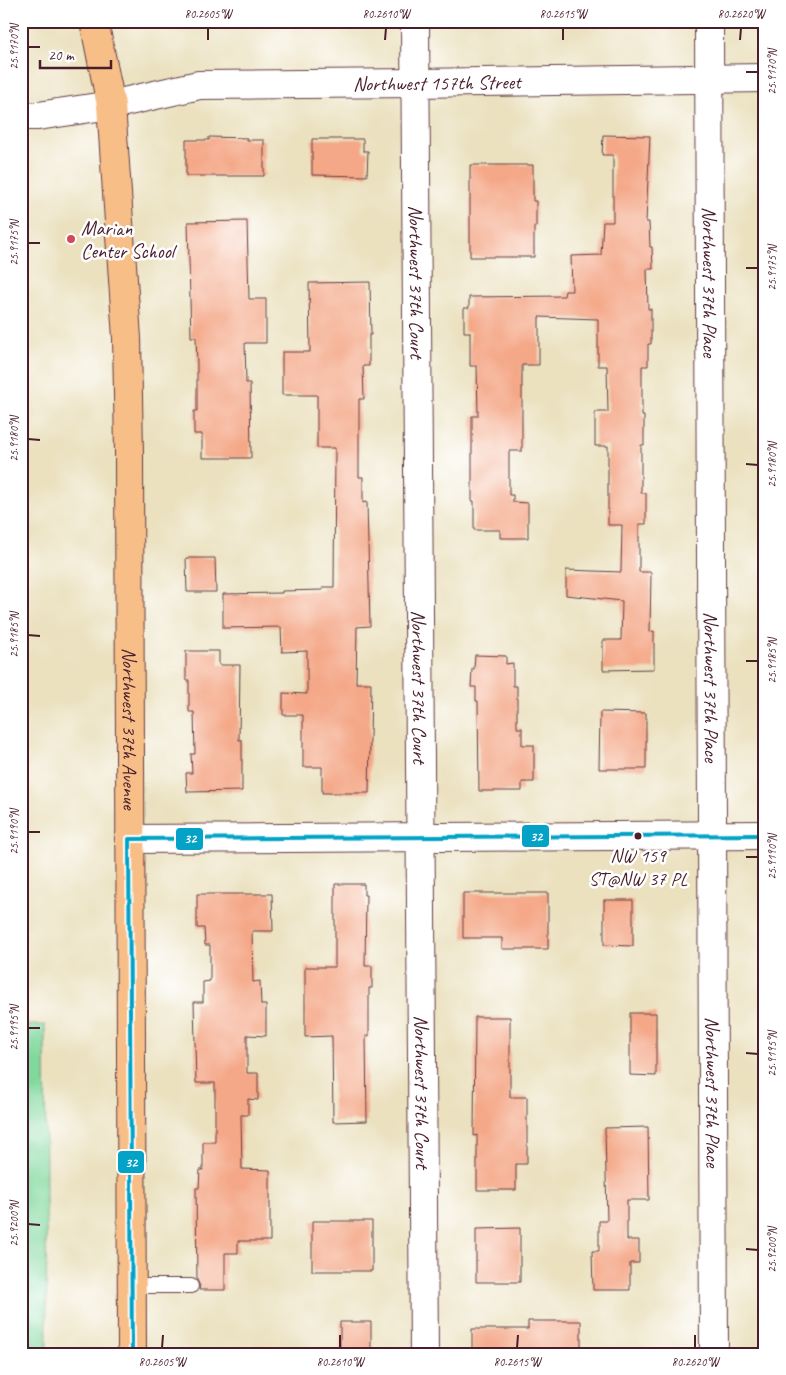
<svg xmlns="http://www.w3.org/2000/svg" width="786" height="1375" viewBox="0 0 786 1375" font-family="Caveat,sans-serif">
  <rect width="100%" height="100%" fill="#fff"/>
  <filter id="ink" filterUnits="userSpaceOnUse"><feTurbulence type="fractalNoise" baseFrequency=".02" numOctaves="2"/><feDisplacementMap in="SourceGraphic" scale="10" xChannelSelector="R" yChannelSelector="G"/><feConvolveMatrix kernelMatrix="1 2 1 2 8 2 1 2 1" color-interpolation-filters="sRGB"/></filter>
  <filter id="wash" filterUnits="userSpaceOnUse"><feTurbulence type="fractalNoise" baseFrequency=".0096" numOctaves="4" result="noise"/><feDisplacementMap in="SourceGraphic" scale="20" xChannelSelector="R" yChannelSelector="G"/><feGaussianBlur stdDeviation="1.12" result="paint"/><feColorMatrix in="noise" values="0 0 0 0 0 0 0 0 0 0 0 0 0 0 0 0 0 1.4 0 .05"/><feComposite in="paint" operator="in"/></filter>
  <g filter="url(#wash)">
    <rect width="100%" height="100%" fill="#ebe1bf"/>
    <path fill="#80d89d" stroke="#657c64" d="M 21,1025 L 45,1025 L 47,1354 L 21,1354 Z"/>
    <g id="blocks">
      <path fill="#f4a888" d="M 603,135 L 650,136 L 646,222 L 649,222 L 650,247 L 652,247 L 653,269 L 647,269 L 648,309 L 651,309 L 651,344 L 648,344 L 648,366 L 642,366 L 642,416 L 644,416 L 644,445 L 641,445 L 641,493 L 646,493 L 646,524 L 639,524 L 639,572 L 651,572 L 650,632 L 654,631 L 654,669 L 603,670 L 603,640 L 621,640 L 622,601 L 566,595 L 566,570 L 621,572 L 622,525 L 608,525 L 608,446 L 595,446 L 595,412 L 608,412 L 607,366 L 598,366 L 598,319 L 539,317 L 539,365 L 522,365 L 522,451 L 509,451 L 509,495 L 513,495 L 513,502 L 528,503 L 528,538 L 500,538 L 500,530 L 474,530 L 474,501 L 472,501 L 472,416 L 478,416 L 477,366 L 470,366 L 470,332 L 464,332 L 464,308 L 469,308 L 469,297 L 564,296 L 565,291 L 572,291 L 571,256 L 601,255 L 603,222 L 613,222 L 613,155 L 602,155 Z
        M 209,137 L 247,138 L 247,140 L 264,140 L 264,176 L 186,176 L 186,140 L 209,140 Z
        M 312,139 L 363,139 L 363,151 L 368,151 L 367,176 L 312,175 Z
        M 470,165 L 533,165 L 533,201 L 536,201 L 536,227 L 534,226 L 534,257 L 470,257 Z
        M 247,221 L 249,299 L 266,299 L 266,343 L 245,343 L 246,383 L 250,383 L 251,458 L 202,458 L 202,434 L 194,434 L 194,411 L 197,411 L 197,365 L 196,337 L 191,337 L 188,222 Z
        M 370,282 L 371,335 L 369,335 L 369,366 L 363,366 L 364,399 L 359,399 L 359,477 L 363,477 L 363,503 L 367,502 L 370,626 L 357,627 L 356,683 L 371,683 L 369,793 L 322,793 L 322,767 L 303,767 L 303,715 L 283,715 L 283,693 L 307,694 L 307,651 L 282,652 L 281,627 L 223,628 L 223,594 L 282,593 L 282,591 L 323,590 L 323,587 L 334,587 L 335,448 L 317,448 L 317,395 L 282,395 L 282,352 L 310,352 L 309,283 Z
        M 186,558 L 215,558 L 216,592 L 187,592 Z
        M 186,651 L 219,651 L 219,665 L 240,665 L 239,740 L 242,740 L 242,791 L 187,792 L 186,773 L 192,773 L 191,754 L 195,754 L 194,712 L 189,712 L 189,680 L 186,680 Z
        M 475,655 L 506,656 L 506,664 L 513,663 L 513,686 L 517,686 L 517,728 L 522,728 L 522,745 L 534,745 L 534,782 L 522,782 L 522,791 L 479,791 L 478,701 L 476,701 L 476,687 L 471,687 L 472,669 L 474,669 Z
        M 600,712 L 646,713 L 646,769 L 599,769 Z
        M 335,884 L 364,884 L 364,895 L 366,895 L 365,966 L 372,966 L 372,988 L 369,988 L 369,1036 L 366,1036 L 367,1121 L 333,1122 L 332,1036 L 305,1037 L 305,967 L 335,967 Z
        M 463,893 L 548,893 L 548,949 L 502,949 L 502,938 L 463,938 Z
        M 197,894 L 272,894 L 273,931 L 252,931 L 253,982 L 260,981 L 261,1005 L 266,1005 L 266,1036 L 247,1035 L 247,1073 L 258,1073 L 258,1100 L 248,1099 L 248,1115 L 241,1115 L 242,1169 L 270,1170 L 270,1241 L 238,1241 L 238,1253 L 225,1253 L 225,1290 L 199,1290 L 200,1286 L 197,1280 L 196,1188 L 199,1188 L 200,1170 L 203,1170 L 203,1142 L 215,1142 L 215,1083 L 196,1083 L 194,1002 L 203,1002 L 203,982 L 210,981 L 210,945 L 205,945 L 204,928 L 197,928 Z
        M 604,900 L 633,900 L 633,946 L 604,945 Z
        M 630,1013 L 656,1013 L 656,1076 L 630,1075 Z
        M 475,1017 L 510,1017 L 510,1097 L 527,1097 L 527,1164 L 516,1164 L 516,1190 L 477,1190 L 477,1135 L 474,1136 Z
        M 648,1127 L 649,1200 L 627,1200 L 627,1240 L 639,1240 L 639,1263 L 630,1263 L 630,1290 L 593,1290 L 592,1251 L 599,1251 L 599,1221 L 607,1221 L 605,1128 Z
        M 312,1221 L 372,1221 L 372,1271 L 312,1271 Z
        M 520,1228 L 520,1282 L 476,1282 L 476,1229 Z
        M 528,1321 L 581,1321 L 581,1354 L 472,1354 L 472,1329 L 528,1329 Z
        M 340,1322 L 371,1322 L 371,1354 L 340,1354 Z"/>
    </g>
  </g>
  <g filter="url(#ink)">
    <use href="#blocks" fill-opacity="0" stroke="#623c41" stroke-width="1"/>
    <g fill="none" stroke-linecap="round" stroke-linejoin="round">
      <g stroke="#623c41" stroke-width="16">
        <path id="service" d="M 131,1286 L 191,1286"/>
      </g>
      <g stroke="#623c41" stroke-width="30">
        <g id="minor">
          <path id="s1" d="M 415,21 L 424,1354"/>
          <path id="s2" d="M 709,21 L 714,1354"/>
          <path id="s3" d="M 21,116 L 38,116 L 111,105 L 199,85 L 416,83 L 765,78"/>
        </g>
      </g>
      <g stroke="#623c41" stroke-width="30">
        <path id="tertiary" d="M 129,839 L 765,835"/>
      </g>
      <g stroke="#623c41" stroke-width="30">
        <g id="primary">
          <path id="s4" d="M 94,21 L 111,105 L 127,338 L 129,453 L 132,1354"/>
        </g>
      </g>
      <use href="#service" stroke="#fff" stroke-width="14"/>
      <use href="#minor" stroke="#fff" stroke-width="28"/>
      <use href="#tertiary" stroke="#fff" stroke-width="28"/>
      <use href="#primary" stroke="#f7be88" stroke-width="28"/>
      <g stroke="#fff" stroke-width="8">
        <path id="bus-1" d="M 132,1354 L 129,839 L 765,835"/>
      </g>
      <use href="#bus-1" stroke="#04a2c6" stroke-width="4"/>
    </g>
  </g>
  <path fill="none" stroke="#4a1f2b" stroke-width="2" d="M 208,40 L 208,28M 385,40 L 386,28M 563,40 L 563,28M 740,40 L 741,28M 28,47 L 40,47M 746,72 L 758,72M 28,243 L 40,243M 746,268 L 758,268M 28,439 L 40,440M 746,464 L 758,465M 28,635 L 40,636M 746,661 L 758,661M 28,832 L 40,832M 746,857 L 758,857M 28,1028 L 40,1028M 746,1053 L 758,1054M 28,1224 L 40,1225M 746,1249 L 758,1250M 162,1348 L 163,1335M 340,1348 L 340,1335M 517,1348 L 518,1335M 695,1348 L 695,1335"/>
  <circle fill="#d1495b" stroke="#fff" stroke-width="2" cx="71" cy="239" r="5"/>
  <circle fill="#4a1f2b" stroke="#fff" stroke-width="2" cx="638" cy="836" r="4.5"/>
  <g text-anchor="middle" stroke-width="5" stroke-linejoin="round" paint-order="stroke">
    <g font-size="19" fill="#4a1f2b" stroke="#fff">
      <text x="638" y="862">NW 159<tspan x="638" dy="23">ST@NW 37 PL</tspan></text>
    </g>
    <g font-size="20" fill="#4a1f2b" stroke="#fff">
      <text dy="7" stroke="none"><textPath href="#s3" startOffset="419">Northwest 157th Street</textPath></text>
      <text dy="7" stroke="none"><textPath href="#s1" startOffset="261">Northwest 37th Court</textPath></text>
      <text dy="7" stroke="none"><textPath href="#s2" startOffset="261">Northwest 37th Place</textPath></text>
      <text dy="7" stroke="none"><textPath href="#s2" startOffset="666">Northwest 37th Place</textPath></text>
      <text dy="7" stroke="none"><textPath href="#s1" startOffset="666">Northwest 37th Court</textPath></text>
      <text dy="7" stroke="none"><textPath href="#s4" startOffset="710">Northwest 37th Avenue</textPath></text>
      <text dy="7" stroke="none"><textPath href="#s1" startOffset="1071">Northwest 37th Court</textPath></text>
      <text dy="7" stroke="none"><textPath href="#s2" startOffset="1071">Northwest 37th Place</textPath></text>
    </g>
    <g font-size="20" fill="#4a1f2b" stroke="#fff" text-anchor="start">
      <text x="81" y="235">Marian<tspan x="81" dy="23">Center School</tspan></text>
    </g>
  </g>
  <g stroke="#fff" stroke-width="2">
    <rect x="521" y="824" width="29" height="24" rx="5" fill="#04a2c6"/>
    <rect x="175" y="827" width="29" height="24" rx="5" fill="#04a2c6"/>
    <rect x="117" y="1150" width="28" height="24" rx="5" fill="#04a2c6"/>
  </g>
  <g font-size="14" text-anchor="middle" font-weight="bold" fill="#fff">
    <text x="536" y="841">32</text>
    <text x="190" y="843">32</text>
    <text x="131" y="1167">32</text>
  </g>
  <rect width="786" height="1375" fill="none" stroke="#fff" stroke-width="55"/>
  <path d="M40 60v8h71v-8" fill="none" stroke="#4a1f2b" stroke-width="2.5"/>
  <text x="48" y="60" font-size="15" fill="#4a1f2b" stroke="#ffffff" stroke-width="4" paint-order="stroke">20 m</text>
  <rect x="28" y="28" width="730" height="1320" fill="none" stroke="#4a1f2b" stroke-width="2"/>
  <g font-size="12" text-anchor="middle" fill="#4a1f2b">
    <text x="208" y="18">80.2605°W</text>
    <text x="386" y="18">80.2610°W</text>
    <text x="563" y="18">80.2615°W</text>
    <text x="741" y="18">80.2620°W</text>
    <text transform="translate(14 47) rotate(-90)" y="4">25.9170°N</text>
    <text transform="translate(772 72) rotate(-90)" y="4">25.9170°N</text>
    <text transform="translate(14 243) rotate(-90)" y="4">25.9175°N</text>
    <text transform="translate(772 268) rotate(-90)" y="4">25.9175°N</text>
    <text transform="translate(14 439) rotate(-90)" y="4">25.9180°N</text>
    <text transform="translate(772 465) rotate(-90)" y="4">25.9180°N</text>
    <text transform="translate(14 635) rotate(-90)" y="4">25.9185°N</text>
    <text transform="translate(772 661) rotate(-90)" y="4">25.9185°N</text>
    <text transform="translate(14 832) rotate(-90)" y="4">25.9190°N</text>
    <text transform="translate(772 857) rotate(-90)" y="4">25.9190°N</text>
    <text transform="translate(14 1028) rotate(-90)" y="4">25.9195°N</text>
    <text transform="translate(772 1054) rotate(-90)" y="4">25.9195°N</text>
    <text transform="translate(14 1224) rotate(-90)" y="4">25.9200°N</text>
    <text transform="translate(772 1250) rotate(-90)" y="4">25.9200°N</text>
    <text x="162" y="1366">80.2605°W</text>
    <text x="340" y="1366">80.2610°W</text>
    <text x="517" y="1366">80.2615°W</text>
    <text x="695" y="1366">80.2620°W</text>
  </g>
</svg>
